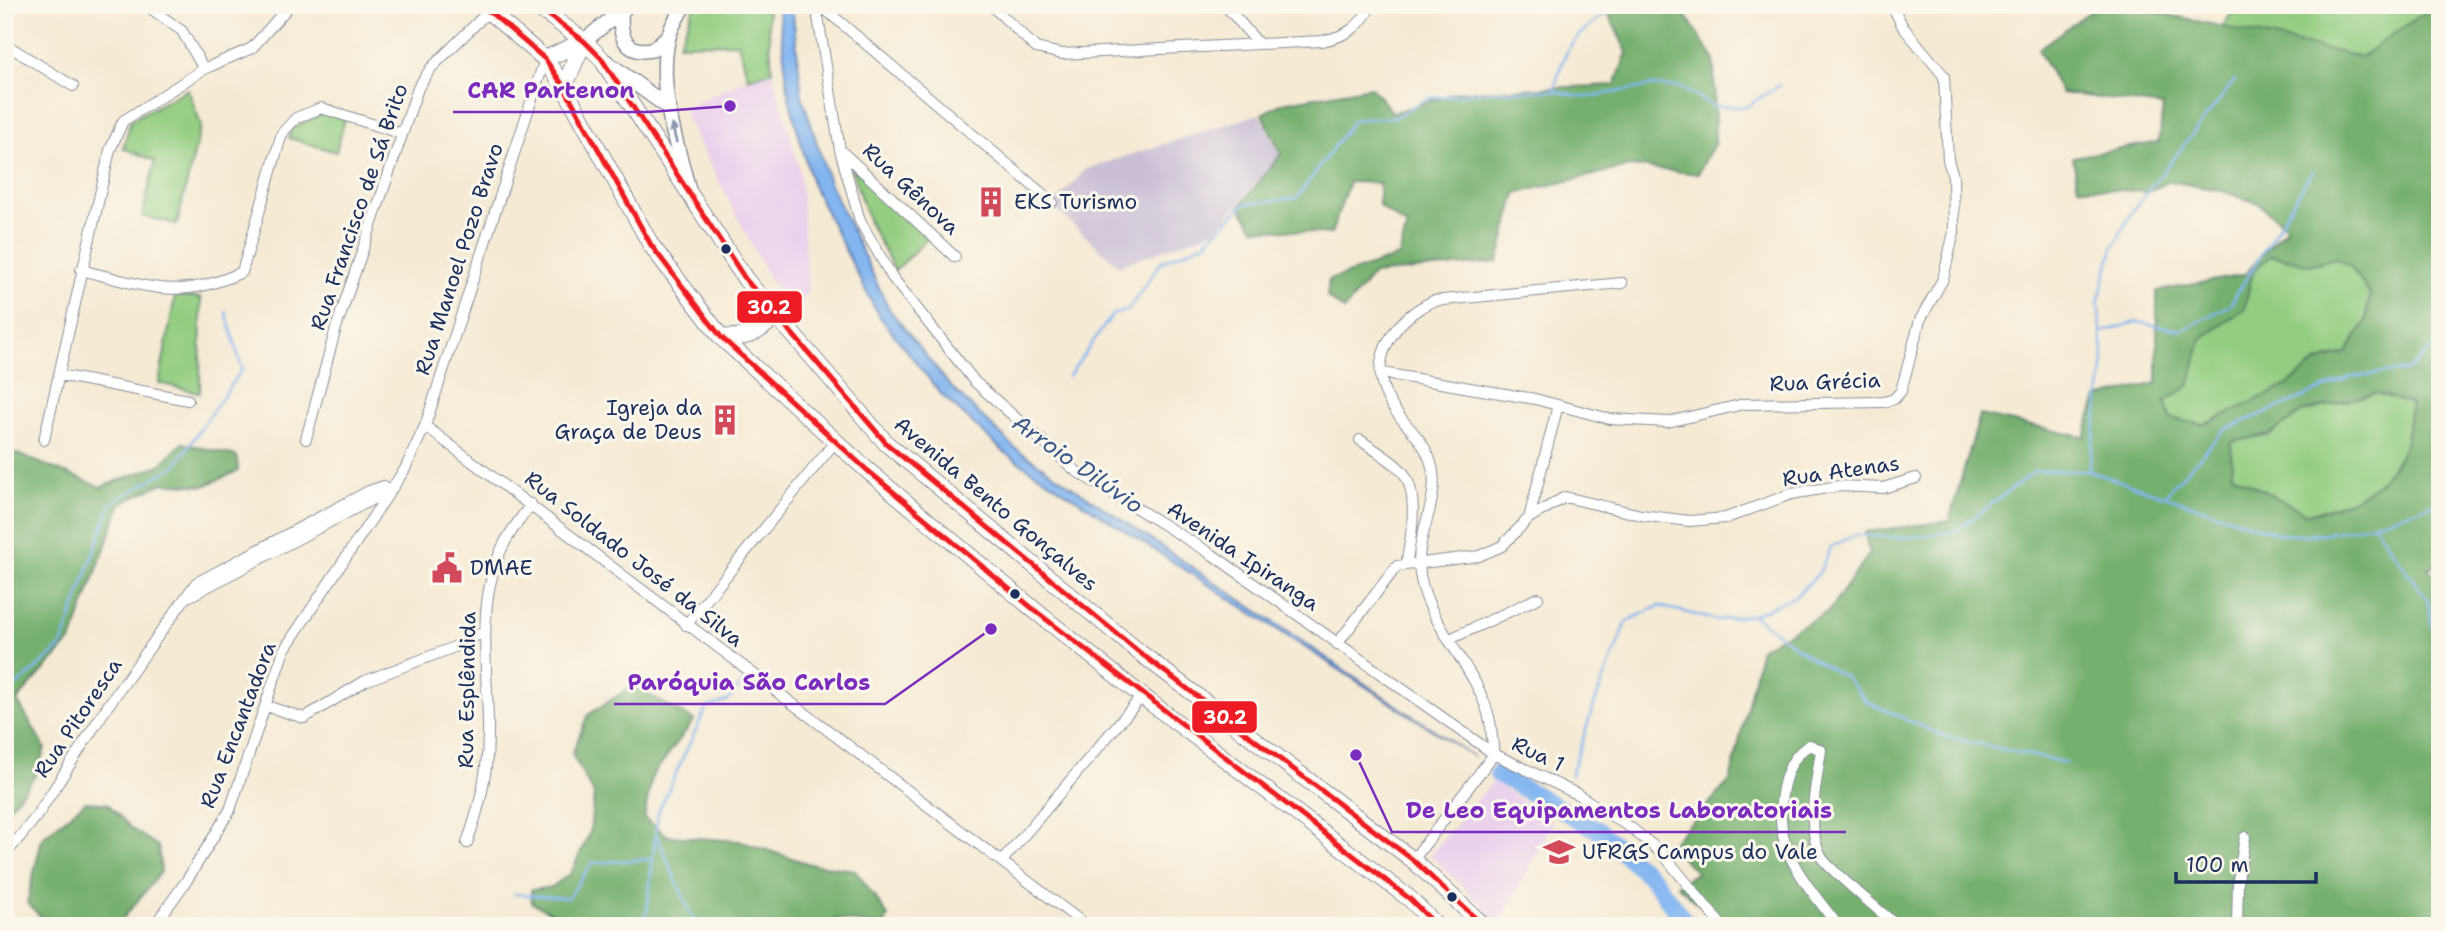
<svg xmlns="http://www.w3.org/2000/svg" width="2445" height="931" viewBox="0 0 2445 931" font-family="'Shantell Sans',sans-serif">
  <rect width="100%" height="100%" fill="#fbf7ec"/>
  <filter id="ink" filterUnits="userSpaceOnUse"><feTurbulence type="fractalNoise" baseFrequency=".0143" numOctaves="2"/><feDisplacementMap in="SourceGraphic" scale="14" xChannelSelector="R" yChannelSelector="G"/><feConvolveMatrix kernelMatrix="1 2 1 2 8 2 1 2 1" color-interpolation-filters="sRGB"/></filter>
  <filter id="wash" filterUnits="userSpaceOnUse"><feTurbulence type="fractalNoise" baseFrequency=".00686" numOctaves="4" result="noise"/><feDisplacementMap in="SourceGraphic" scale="28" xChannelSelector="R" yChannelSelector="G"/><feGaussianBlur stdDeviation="1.57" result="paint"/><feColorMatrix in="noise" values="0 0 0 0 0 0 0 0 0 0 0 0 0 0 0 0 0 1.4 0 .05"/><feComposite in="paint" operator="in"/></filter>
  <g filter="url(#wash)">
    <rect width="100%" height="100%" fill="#f5ead3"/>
    <path fill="#ead1ec" d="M 772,71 L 800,172 L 808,289 L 797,314 L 769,278 L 685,116 L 685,108 L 748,78 Z
      M 1493,781 L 1553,822 L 1498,926 L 1481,904 L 1430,855 Z"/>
    <path fill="#cabfd6" d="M 1259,114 L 1280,155 L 1215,231 L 1119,266 L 1052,206 L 1086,169 Z"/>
    <path fill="#93cd80" stroke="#577e6f" stroke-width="2" d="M 695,5 L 767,5 L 772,71 L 748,78 L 738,43 L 679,44 Z
      M 2238,5 L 2435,5 L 2361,57 L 2220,29 Z
      M 188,89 L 201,125 L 177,224 L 142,216 L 155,161 L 123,148 L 131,120 Z
      M 326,112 L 345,118 L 336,152 L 289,138 L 292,128 Z
      M 850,165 L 928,238 L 895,271 L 869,222 Z
      M 2271,255 L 2310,265 L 2335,258 L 2351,267 L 2370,295 L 2366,321 L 2346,353 L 2317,362 L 2286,386 L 2204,425 L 2170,418 L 2165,401 L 2189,385 L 2201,339 L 2244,309 L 2253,271 Z
      M 175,296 L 201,298 L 200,393 L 159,383 Z
      M 2376,393 L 2411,403 C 2409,416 2409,434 2404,446 C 2384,491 2352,504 2307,514 L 2232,474 L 2231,442 L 2270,434 L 2303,412 Z"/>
    <path fill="#76b06e" stroke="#487066" stroke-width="2" fill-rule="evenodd" d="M 1604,5 L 1679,5 L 1714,59 L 1715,142 L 1698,174 L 1632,166 L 1516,193 L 1498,262 L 1373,274 L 1344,310 L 1327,297 L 1329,280 L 1399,256 L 1407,226 L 1379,206 L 1379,183 L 1349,182 L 1331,234 L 1254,228 L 1240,206 L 1281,154 L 1262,114 L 1282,103 L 1371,87 L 1393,113 L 1457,92 L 1615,85 L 1627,52 Z
      M 2099,5 L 2124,5 L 2361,57 L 2435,5 L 2440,5 L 2440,565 L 2428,567 L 2440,584 L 2440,926 L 1715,926 L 1707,911 L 1677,885 L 1697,872 L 1669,846 L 1730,781 L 1761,648 L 1829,611 L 1869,554 L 1865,532 L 1949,521 L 1980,415 L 2084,437 L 2097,398 L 2157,383 L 2157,291 L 2244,275 L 2287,227 L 2258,203 L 2222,191 L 2170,181 L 2148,192 L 2078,187 L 2073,157 L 2159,142 L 2163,106 L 2061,93 L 2038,49 ZM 2271,255 L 2310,265 L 2335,258 L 2351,267 L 2370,295 L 2366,321 L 2346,353 L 2317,362 L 2286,386 L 2204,425 L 2170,418 L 2165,401 L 2189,386 L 2201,339 L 2244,309 L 2253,271 ZM 2376,393 L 2411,404 C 2409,417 2409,434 2404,446 C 2384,491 2352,504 2307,514 L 2232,474 L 2231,442 L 2270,434 L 2303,412 Z
      M 182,443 L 237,456 L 238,471 L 204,486 L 163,483 L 121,503 L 72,639 L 17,700 L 45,748 L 35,776 L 5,813 L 5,456 L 15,453 L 101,487 L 160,465 Z
      M 633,686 L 694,720 L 652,776 L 644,818 L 668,836 L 739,841 L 810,864 L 855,870 L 888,916 L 884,926 L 836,919 L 828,926 L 578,926 L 532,903 L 531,890 L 552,887 L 571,873 L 590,832 L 594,794 L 572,754 L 588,715 Z
      M 86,801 L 108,804 L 132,829 L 158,846 L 161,872 L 117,926 L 50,926 L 27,903 L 42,838 Z"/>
    <path fill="#83b6f0" stroke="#4f72a7" stroke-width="2" d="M 778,5 L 792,5 L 802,96 L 829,182 L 889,309 L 950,386 L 1015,448 L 1474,757 L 1005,453 L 940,393 L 877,313 L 812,184 L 789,98 Z"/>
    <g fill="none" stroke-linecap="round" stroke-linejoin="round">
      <path stroke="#83b6f0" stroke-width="2.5" d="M 1554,91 C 1567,38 1575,37 1617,5
        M 2102,332 L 2136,322 L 2182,330 L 2230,305 L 2313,170
        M 1068,377 L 1112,315 L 1128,310 L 1161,262 L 1205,243 L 1244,204 L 1297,198 L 1353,120 L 1395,117 L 1428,98 L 1495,91 L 1554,91 L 1587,97 L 1651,86 L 1679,87 L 1713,106 L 1746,107 L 1780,85
        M 2089,471 L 2104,362 L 2098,302 L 2113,248 L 2133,210 L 2235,80
        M 2166,494 L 2224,430 L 2351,377 L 2408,370 L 2440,341
        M 2374,525 L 2428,601 L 2440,679
        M 1754,616 L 1807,655 L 1847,678 L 1867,702 L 1946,737 L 2067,763
        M 5,696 L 61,647 L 111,503 L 175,466 L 242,369 L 226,312
        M 1571,775 L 1596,699 L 1627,621 L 1659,606 L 1717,620 L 1753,615 L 1796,596 L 1819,573 L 1831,547 L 1855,535 L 1905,538 L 1956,531 L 2035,471 L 2089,471 L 2280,534 C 2335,540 2389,519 2440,502
        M 656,834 L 692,917 L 700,926
        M 514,894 L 568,898 L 592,863 L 653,859
        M 639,926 L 647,911 L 658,812 L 706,708 L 729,700 L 745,679"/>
      <path stroke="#83b6f0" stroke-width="18" d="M 1498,774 L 1596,829 L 1653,879 L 1688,926"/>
    </g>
  </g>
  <g filter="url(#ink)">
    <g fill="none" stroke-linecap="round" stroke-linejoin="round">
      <g stroke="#888c98" stroke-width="12">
        <path id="street" d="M 146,5 L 182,31 L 204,69
          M 816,5 L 840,150 L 860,221 L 892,277 L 975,382 L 1076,471 L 1213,555 L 1494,754 L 1577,794 L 1631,828 L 1662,853 L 1722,926
          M 820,5 L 1052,202
          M 991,5 L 1036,48 L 1062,54 L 1322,41 C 1346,36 1360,28 1371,5
          M 1225,5 L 1258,43
          M 5,44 L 73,86
          M 840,150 L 955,257
          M 81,270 C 147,286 177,302 242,272 L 282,133 L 296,118 L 321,108 L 400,133
          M 1382,373 L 1535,399 L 1610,419 L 1668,422 L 1744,404 L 1884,402 L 1894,399 L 1901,391 L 1920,320 L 1943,279 L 1954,232 L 1953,176 L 1948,160 L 1944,76 L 1903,27 L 1892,5
          M 59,375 L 188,400
          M 425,426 L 1087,926
          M 306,439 L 336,328 L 418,88 L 431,68 L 489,11
          M 44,440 L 110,150 L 123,121 L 204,69 L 252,48 L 290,5
          M 1360,440 C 1373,449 1389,458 1400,469 C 1421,489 1411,539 1406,565
          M 1529,518 L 1558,405
          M 190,596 L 373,499 L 384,487
          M 686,625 L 835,442
          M 1450,639 L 1538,598
          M 1337,644 L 1397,566 L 1479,556 L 1502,546 L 1529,518 L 1565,497 L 1641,515 L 1689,521 L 1726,518 L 1791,494 L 1839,486 L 1883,488 L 1916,478
          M 266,706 L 304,718 L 365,681 L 452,648 L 484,632
          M 467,843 C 480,806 488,773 488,734 C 489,671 474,603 504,544 C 511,530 522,517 531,504
          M 5,855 L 36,817 L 107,707 L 196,583 L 369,491 L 384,486
          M 1413,860 L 1494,754 C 1492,742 1492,729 1489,717 C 1476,664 1421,620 1419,564 C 1418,528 1443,496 1430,460 C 1422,435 1399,422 1388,399 C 1366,357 1397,318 1433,301 L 1622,283
          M 1002,861 L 1142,696
          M 154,926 L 187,880 L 230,810 L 284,650 L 405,469 L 425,426 L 545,59
          M 1838,926 C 1821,903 1801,880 1789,854 C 1775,825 1777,762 1810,745 L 1821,750 C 1817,782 1805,825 1821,857 C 1829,870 1883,913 1897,926
          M 2237,926 L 2238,880 L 2245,837"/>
      </g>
      <g stroke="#888c98" stroke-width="17">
        <path id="secondary" d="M 684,5 C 679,14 672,25 669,35 C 656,84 676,141 688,188
          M 621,11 C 619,35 625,56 654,49 L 669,35
          M 584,41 L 625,8
          M 605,61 L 669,108"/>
      </g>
      <g stroke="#888c98" stroke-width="18">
        <path id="primary" d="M 481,5 L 545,59 L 564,87 L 651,245 L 721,337 L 867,470 L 1038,613 L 1142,696 L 1410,899 L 1437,926
          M 535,5 L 584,41 L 601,58 L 746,280 L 887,444 L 1139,652 L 1413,860 L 1484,926
          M 545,59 L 584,41
          M 564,87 L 584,41
          M 721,337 C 745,339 759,334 775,316"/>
      </g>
      <use href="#street" stroke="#fff" stroke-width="10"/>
      <use href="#secondary" stroke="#fff" stroke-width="14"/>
      <use href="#primary" stroke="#fff" stroke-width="16"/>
      <g stroke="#fbf7ec" stroke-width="10">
        <path id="bus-1" d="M 535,5 L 584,41 L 601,58 L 746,280 L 887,444 L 1139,652 L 1413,860 L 1484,926
          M 489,11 L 545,59 L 564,87 L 651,245 L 721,337 L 867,470 L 1038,613 L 1410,899 L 1437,926"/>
      </g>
      <use href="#bus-1" stroke="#ed1c24" stroke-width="5"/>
    </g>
    <defs><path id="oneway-solid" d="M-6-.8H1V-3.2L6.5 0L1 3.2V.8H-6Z" transform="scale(1.75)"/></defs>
    <use fill="#8d97ae" href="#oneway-solid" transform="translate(674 133) rotate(-104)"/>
  </g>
  <defs>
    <g id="building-bare" transform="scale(2.415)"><path d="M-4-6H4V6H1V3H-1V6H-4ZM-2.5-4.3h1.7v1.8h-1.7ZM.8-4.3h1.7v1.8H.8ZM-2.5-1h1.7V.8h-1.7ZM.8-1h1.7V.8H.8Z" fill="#d1495b" stroke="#fbf7ec" stroke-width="2.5" paint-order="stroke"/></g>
    <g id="civic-bare" transform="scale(2.415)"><path d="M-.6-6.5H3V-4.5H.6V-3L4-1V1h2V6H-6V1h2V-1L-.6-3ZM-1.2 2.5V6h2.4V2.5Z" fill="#d1495b" stroke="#fbf7ec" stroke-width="2.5" paint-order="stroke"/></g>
    <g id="university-bare" transform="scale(2.415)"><path d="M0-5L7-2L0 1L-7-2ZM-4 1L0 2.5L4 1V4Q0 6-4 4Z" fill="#d1495b" stroke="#fbf7ec" stroke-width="2.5" paint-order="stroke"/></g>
  </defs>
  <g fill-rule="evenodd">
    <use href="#building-bare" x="991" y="202"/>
    <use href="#building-bare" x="725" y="420"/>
    <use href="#civic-bare" x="447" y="568"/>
    <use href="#university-bare" x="1559" y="852"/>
  </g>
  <g fill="#1b2f5e" stroke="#fbf7ec" stroke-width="2.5">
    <circle cx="726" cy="249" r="6"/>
    <circle cx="1015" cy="594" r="6"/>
    <circle cx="1452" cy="897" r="6"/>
  </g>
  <g text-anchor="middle" stroke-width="6" stroke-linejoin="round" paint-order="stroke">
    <g font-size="21" fill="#1b2f5e" stroke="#fbf7ec">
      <text transform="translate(911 189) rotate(43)" y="7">Rua Gênova</text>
      <text transform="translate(359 207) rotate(-71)" y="7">Rua Francisco de Sá Brito</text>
      <text transform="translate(459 259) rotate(-72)" y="7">Rua Manoel Pozo Bravo</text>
      <text transform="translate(1825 382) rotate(-2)" y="7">Rua Grécia</text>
      <text transform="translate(1841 471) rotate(-8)" y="7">Rua Atenas</text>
      <text transform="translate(996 504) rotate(40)" y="7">Avenida Bento Gonçalves</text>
      <text transform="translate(1243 556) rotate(34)" y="7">Avenida Ipiranga</text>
      <text transform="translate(634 559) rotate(38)" y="7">Rua Soldado José da Silva</text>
      <text transform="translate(467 690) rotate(-89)" y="7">Rua Esplêndida</text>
      <text transform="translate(78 718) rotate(-56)" y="7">Rua Pitoresca</text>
      <text transform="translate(238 725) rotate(-69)" y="7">Rua Encantadora</text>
      <text transform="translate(1538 754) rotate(25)" y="7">Rua 1</text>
    </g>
    <g font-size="21" fill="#1b2f5e" stroke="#fbf7ec" text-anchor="start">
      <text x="1014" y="209">EKS Turismo</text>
      <text x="702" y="415" text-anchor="end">Igreja da<tspan x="702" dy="24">Graça de Deus</tspan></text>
      <text x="470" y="575">DMAE</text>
      <text x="1582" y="859">UFRGS Campus do Vale</text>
    </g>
    <g font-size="23" font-style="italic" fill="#3a588a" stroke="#fbf7ec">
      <text transform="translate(1078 464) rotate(35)" y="8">Arroio Dilúvio</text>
    </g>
  </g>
  <path fill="none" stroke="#7b2cbf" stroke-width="2.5" d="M730 106L649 112H453M991 629L885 704H614M1356 755L1392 832H1846"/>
  <g fill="#7b2cbf" stroke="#fbf7ec" stroke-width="2.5">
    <circle cx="730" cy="106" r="7"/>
    <circle cx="991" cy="629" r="7"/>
    <circle cx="1356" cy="755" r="7"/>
  </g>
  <g font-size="23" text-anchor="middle" font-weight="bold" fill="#7b2cbf" stroke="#fbf7ec" stroke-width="6" stroke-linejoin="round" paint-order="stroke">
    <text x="551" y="98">CAR Partenon</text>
    <text x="749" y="690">Paróquia São Carlos</text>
    <text x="1619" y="818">De Leo Equipamentos Laboratoriais</text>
  </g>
  <g stroke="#fbf7ec" stroke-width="2.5">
    <rect x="736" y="290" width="67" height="34" rx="7" fill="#ed1c24"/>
    <rect x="1191" y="700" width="67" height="34" rx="7" fill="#ed1c24"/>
  </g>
  <g font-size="19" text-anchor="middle" font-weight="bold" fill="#fff">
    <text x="769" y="314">30.2</text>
    <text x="1225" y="724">30.2</text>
  </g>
  <rect width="2445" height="931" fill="none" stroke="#fbf7ec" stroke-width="28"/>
  <path d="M2176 872v10h140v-10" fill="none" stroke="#1b2f5e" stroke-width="3.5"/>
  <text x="2186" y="872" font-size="21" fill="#1b2f5e" stroke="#fbf7ec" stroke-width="5" paint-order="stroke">100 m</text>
</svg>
